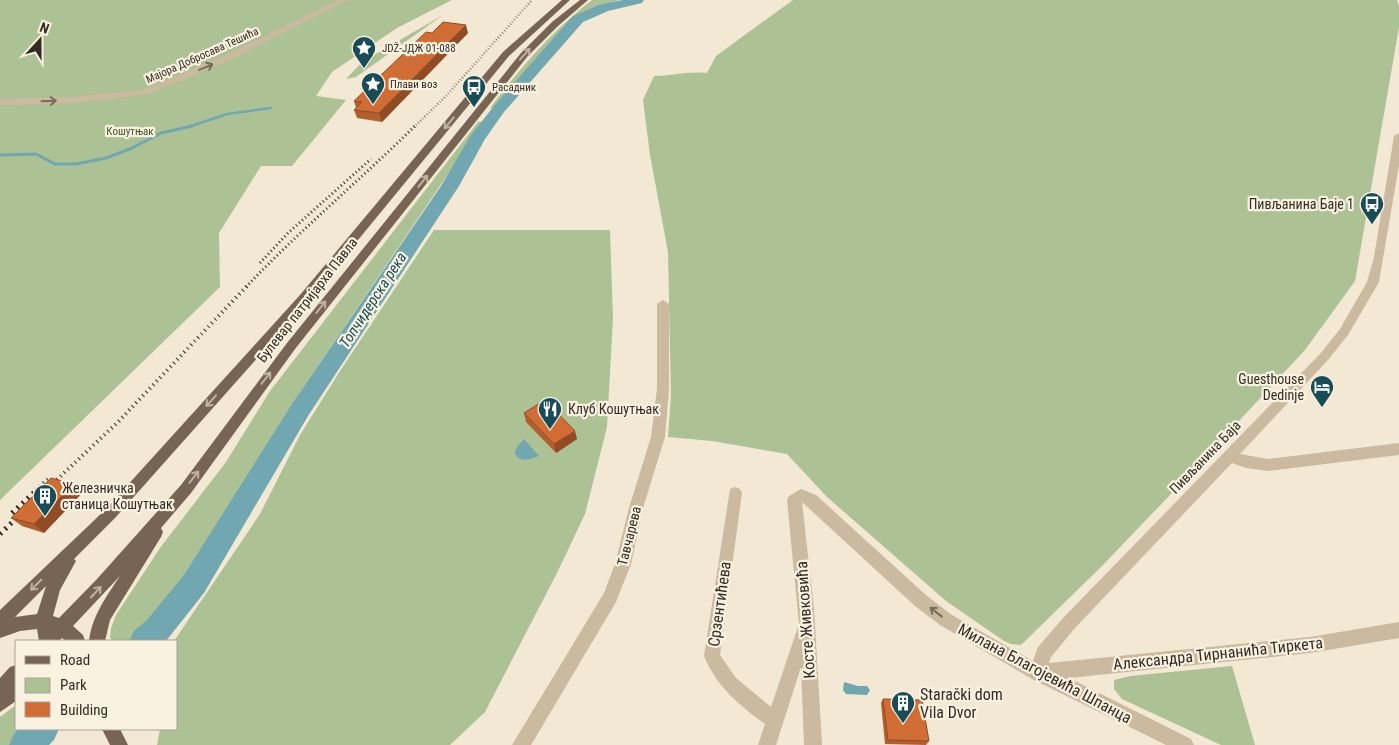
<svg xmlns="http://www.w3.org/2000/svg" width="1399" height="745" viewBox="0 0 1399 745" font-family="'Roboto Condensed',sans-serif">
  <rect width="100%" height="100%" fill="#f2e8d4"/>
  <path fill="#adc294" d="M 0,0 L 452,0 L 397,28 L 332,72 L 316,96 L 346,100 L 292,166 L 261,166 L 219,233 L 220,287 L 0,500 Z
    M 592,0 L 619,0 L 581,13 L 495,109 L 490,108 C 521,67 552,31 592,0 Z
    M 793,0 L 1397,0 L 1399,6 L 1399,27 L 1355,281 L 1305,350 L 1168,497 L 1101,567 L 1021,645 L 1011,644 L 1004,641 L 946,601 L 827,497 L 787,454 L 712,441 L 668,437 L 671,396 L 668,252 L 650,155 L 643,100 L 654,76 C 673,76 687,71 707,73 L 716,56 Z
    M 443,15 L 356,77 L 346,79 L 362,62 Z
    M 484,121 L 301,391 L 207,551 L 176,598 L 162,613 L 131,641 L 112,641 L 110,637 L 111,628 L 116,615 L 160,548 L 226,462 L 270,391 L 478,122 Z
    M 434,230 L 610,230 L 613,318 L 607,427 L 585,514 L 557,573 L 485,712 L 450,745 L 157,745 L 160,729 L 176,729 L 176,641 L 174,641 L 260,514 L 300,435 L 340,371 Z
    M 1232,666 L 1255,745 L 1221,745 L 1122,699 L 1114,689 L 1114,680 L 1130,676 Z
    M 16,705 L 16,729 L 31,729 L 13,745 L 0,745 L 0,717 Z"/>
  <path fill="#71a7b1" d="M 524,439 L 539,456 C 531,459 520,463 515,454 L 516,448 Z
    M 844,682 L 858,686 L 867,686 L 870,690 L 867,695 L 846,694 L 843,690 Z"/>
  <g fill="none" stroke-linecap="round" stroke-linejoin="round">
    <path stroke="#71a7b1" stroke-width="2.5" d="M 188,127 L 227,114 L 271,108"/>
    <path stroke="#71a7b1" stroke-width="3" d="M 0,155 L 36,154 L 55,164 L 76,164 L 106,158 L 132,148 L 161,133 L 192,126"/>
    <path stroke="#71a7b1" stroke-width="5" d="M 157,641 L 172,613"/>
    <path fill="#71a7b1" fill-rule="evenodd" d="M 622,0 L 644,0 L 642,3 L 608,11 L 583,22 L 504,112 L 485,139 L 459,186 L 308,416 L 204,593 L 166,641 L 129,641 L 134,631 L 147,620 L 184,575 L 292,404 L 441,186 L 471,135 L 494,106 L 573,16 L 599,5 Z
      M 19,729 L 59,729 L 54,740 L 49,745 L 9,745 L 14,734 Z"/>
    <path fill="#cbb9a0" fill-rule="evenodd" d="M 338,0 L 348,0 L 232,59 L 148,94 L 74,103 L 0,105 L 0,99 L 74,97 L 143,90 L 226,55 Z
      M 1399,133 L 1399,165 L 1379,282 L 1348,335 L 1328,360 L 1240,454 L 1268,459 L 1399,443 L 1399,455 L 1268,471 L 1246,468 L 1232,463 L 1075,628 L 1051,657 L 1049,663 L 1310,637 L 1399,622 L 1399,638 L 1310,653 L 1069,678 L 1191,739 L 1194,745 L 1166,745 L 1032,679 L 940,625 L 915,606 L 802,502 L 814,608 L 822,745 L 804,745 L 801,667 L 776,745 L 758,745 L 765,724 C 739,705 716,686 704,656 L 730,489 L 735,487 L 740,489 L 742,493 L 720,655 L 736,678 L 771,707 L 799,624 L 787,500 L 789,496 L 801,489 L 816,495 L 927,596 L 952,615 L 1033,661 L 1038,647 L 1063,618 L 1320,354 L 1340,329 L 1367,282 L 1374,257 L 1394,136 Z
      M 663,300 L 669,304 L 669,389 L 665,437 L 643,508 L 631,564 L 616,602 L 531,745 L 512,745 L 604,593 L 615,564 L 629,508 L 651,437 L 657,389 L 657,304 Z"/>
    <path fill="#776453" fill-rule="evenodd" d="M 562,0 L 570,0 L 509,56 L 308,301 L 115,518 L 74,559 L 76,561 L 60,590 L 53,616 L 59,618 L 97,579 L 181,485 L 287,343 L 521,53 L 552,22 L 580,0 L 588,0 L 558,26 L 527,57 L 295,349 L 191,493 L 161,528 L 163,532 L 161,537 L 110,620 L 105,641 L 89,641 C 92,616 106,597 120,576 L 73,626 L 83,635 L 85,641 L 66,641 L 62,638 L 59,641 L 39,641 L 37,629 L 20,631 L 0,638 L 0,610 L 105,510 L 300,295 L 503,52 ZM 46,586 L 37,614 L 15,617 Z
      M 16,665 L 16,701 L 0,712 L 0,678 L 10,667 Z
      M 102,729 L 120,729 L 128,745 L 110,745 Z"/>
    <path stroke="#342b24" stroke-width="2.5" stroke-dasharray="0.5 2.5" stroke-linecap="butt" d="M 414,127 L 446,96 L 532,0"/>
    <path stroke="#342b24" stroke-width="3" stroke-dasharray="1 3" stroke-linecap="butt" d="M 260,263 L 288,233 L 371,159
      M 246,287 C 299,231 359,181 415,126"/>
    <path stroke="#342b24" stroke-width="4" stroke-dasharray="1 4" stroke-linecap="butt" d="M 36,490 L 50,477
      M 46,490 L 118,422 L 247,286"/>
    <path stroke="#342b24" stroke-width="5" stroke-dasharray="2 5" stroke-linecap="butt" d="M 46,490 L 47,489
      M 12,513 L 38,489
      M 0,534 L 25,510"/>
  </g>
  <path fill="#b35e2e" d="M 432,33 L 468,33 L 382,122 L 357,118 L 354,110 L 356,108 L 354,101 Z
    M 524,413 L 577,439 L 556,453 L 526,422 Z
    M 83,492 L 44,533 L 22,526 L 11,518 Z
    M 883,699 L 929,741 L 926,745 L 885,744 L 881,703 Z"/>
  <path fill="#924c25" d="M 466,25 L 468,33 L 382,122 L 379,113 Z
    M 575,431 L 577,439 L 556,453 L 554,444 Z
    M 74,484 L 83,492 L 44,533 L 34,524 Z"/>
  <path fill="#d06d35" stroke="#924c25" d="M 443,22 L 466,25 L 379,113 L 354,110 L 362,102 L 354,101 L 426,32 L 432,33 Z
    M 545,400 L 575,431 L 554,444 L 524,413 Z
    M 51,478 L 74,484 L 34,524 L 11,518 Z
    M 883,699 L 922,700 L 929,741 L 888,740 Z"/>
  <defs><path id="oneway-shaft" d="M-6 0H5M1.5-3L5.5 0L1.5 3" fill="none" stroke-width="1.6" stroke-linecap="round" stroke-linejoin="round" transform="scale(1.25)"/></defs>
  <g stroke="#bfb2a1">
    <use href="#oneway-shaft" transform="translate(525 54) rotate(-48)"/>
    <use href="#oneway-shaft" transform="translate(449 123) rotate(130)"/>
    <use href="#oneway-shaft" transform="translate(423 181) rotate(-51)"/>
    <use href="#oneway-shaft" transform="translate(321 307) rotate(-52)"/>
    <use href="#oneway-shaft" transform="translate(266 378) rotate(-52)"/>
    <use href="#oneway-shaft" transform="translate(211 401) rotate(132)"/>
    <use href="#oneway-shaft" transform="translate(194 477) rotate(-52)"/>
    <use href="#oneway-shaft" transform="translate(36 585) rotate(135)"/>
    <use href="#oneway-shaft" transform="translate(96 592) rotate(-47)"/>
  </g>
  <g stroke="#786b5c">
    <use href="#oneway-shaft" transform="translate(206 67) rotate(-23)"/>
    <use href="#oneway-shaft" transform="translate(49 101) rotate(-2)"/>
    <use href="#oneway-shaft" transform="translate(936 612) rotate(-142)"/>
  </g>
  <defs>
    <g id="sight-pin" transform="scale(1.25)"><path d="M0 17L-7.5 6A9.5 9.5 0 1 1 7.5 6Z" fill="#174c58" stroke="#faf2e1"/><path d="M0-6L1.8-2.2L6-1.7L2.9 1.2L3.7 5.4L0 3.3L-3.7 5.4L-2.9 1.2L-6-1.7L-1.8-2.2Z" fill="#fff"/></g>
    <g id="bus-pin" transform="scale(1.25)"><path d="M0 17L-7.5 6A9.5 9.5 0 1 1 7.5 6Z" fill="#174c58" stroke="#faf2e1"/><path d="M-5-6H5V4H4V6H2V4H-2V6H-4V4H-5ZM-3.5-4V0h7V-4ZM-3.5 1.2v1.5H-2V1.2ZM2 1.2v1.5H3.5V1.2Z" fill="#fff"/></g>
    <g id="hotel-pin" transform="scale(1.25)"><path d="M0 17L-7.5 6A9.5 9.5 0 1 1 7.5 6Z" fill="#174c58" stroke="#faf2e1"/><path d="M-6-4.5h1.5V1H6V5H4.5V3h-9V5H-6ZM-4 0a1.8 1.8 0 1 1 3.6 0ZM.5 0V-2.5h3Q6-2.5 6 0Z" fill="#fff"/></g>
    <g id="restaurant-pin" transform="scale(1.25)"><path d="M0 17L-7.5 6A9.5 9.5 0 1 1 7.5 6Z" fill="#174c58" stroke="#faf2e1"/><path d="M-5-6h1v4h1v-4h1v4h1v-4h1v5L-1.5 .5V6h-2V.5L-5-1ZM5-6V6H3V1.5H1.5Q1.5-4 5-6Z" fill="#fff"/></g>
    <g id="building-pin" transform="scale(1.25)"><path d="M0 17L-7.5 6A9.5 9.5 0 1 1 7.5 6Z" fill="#174c58" stroke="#faf2e1"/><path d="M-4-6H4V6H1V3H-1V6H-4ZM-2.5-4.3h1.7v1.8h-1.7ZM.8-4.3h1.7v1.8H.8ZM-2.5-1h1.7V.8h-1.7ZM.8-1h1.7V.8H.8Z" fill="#fff"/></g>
  </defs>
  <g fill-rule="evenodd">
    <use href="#sight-pin" x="364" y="48"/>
    <use href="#sight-pin" x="373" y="84"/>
    <use href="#bus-pin" x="474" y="87"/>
    <use href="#bus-pin" x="1372" y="204"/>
    <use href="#hotel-pin" x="1322" y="387"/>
    <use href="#restaurant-pin" x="550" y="409"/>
    <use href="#building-pin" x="45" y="496"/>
    <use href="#building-pin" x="903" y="703"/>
  </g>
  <g text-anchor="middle" stroke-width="4.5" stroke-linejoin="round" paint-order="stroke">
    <g font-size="11" fill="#342b24" stroke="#faf2e1" text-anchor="start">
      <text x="382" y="52">JDŽ-JДЖ 01-088</text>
      <text x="390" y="88">Плави воз</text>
      <text x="492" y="91">Расадник</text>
    </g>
    <g font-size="11" fill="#342b24" stroke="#faf2e1">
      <text transform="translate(202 55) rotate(-24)" y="4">Мајора Добросава Тешића</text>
    </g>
    <g font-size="11" fill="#3d5426" stroke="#faf2e1">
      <text x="130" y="135">Кошутњак</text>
    </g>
    <g font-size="14" fill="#342b24" stroke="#faf2e1" text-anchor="end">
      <text x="1354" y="209">Пивљанина Баје 1</text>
      <text x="1304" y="384">Guesthouse<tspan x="1304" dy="16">Dedinje</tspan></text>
      <text x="568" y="414" text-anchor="start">Клуб Кошутњак</text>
      <text x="62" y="493" text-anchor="start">Железничка<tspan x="62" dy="16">станица Кошутњак</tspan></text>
    </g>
    <g font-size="14" fill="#342b24" stroke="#faf2e1">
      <text transform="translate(307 300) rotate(-52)" y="5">Булевар патријарха Павла</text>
      <text transform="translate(1205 457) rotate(-46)" y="5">Пивљанина Баја</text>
      <text transform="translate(629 536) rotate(-76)" y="5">Тавчарева</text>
    </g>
    <g font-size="15" font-style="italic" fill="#174c58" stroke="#faf2e1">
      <text transform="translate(373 300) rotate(-57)" y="5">Топчидерска река</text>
    </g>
    <g font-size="16" fill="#342b24" stroke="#faf2e1">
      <text transform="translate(719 604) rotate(-82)" y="6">Срзентићева</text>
      <text transform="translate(805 620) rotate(-94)" y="6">Косте Живковића</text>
      <text transform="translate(1218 653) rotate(-6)" y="6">Александра Тирнанића Тиркета</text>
      <text transform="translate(1045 673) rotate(28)" y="6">Милана Благојевића Шпанца</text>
    </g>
    <g font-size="16" fill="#342b24" stroke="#faf2e1" text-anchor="start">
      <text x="920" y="700">Starački dom<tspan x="920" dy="18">Vila Dvor</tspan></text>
    </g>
  </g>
  <rect x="15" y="640" width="162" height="90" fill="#faf2e1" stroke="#aba295"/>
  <rect x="25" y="656" width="25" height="8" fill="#776453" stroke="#aba295"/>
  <text x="60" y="665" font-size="15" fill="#342b24">Road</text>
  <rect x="25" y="678" width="25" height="15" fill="#adc294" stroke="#aba295"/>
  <text x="60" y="690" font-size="15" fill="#342b24">Park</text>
  <rect x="25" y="702" width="25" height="15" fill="#d06d35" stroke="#aba295"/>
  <text x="60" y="715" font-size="15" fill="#342b24">Building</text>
  <g transform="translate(40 40) rotate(21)" stroke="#faf2e1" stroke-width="4" paint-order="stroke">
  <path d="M0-4L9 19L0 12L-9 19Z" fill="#342b24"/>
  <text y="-8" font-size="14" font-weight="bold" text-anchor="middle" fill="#342b24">N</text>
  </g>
</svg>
